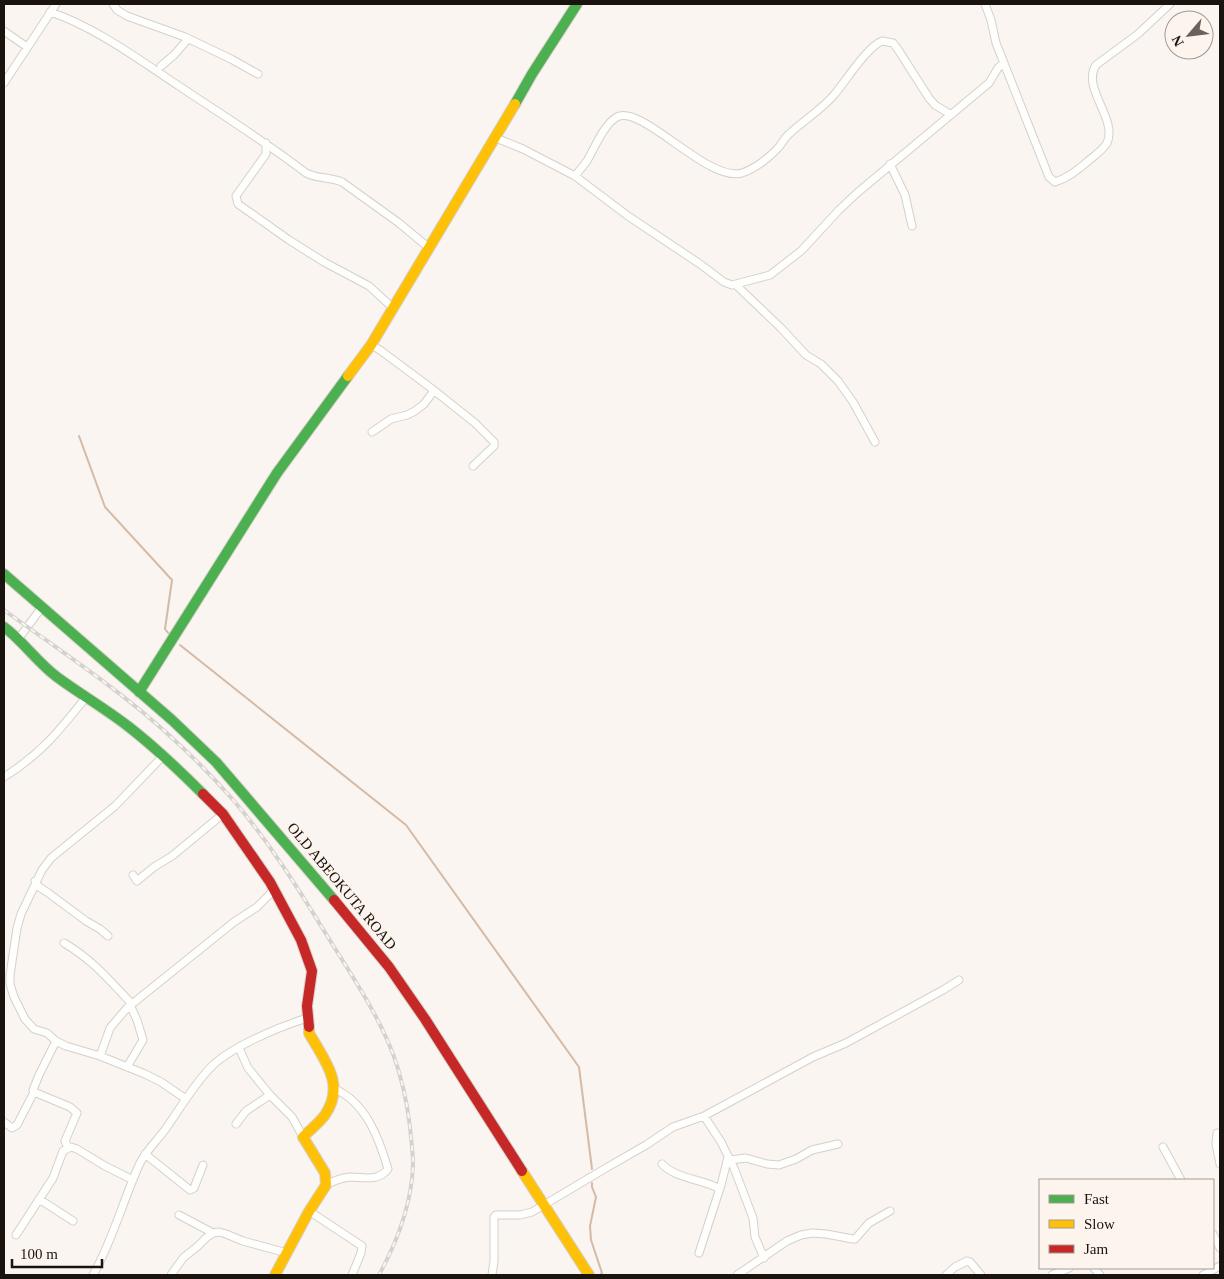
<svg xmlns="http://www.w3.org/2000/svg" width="1224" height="1279" viewBox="0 0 1224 1279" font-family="'Times New Roman',serif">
  <rect width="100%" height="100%" fill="#faf5f0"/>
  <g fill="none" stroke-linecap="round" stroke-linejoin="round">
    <path stroke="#d5baa6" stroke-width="2" d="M 79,436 L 105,507 L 172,580 L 165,629 L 169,634
      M 180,645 L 406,825 L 579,1067 L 592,1169
      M 592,1183 L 592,1187 L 596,1197 L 590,1226 L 591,1240 L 602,1273 L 600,1275"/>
    <g stroke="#d6d0ca" stroke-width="9">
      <path id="street" d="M 113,4 L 117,10 L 127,16 L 185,37 L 231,59 L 258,74
        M 985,4 L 991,20 L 996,43 L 1049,177 L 1055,182 C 1068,178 1077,170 1087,162 C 1094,156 1103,150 1107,143 C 1118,119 1081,88 1096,65 L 1138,34 L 1170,4
        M 50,12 C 94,26 141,61 179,86 C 222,115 266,142 306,173 C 317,179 331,177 342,182 L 399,223 L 429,248
        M 4,31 L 27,47
        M 161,66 L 174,55 L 188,39
        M 4,83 L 56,4
        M 496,138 L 523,149 L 575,176 L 628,216 L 700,264 L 724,282 L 732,285 L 770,275 L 801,251 L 839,210 L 857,193 L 989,83 L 998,68 L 1004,63
        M 266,143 L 266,154 L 236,196 L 238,204 L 289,240 L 324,262 L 369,286 L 393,308
        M 890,164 L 905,195 L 912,226
        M 575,176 C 579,171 583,166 587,161 C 594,149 604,124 617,117 C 642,104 708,183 742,173 C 755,169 770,157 779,147 C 782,143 784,139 788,135 C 803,121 821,110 834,95 C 845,82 867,47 882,41 L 893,43 L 897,48 L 929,98 L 935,105 L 950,114
        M 736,285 L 781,328 L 806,355 L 821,364 L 838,381 L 853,402 L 875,442
        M 371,345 L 380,350 L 431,388 L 433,392 L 424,404 L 415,411 L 407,415 L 391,419 L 372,432
        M 431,388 L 475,423 L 494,442 L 494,446 L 473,466
        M 19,638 L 42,607
        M 164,755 L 115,806 L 51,858 L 42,870 L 21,914 L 17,928 L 10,975 L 10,984 L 14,997 L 25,1019 L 34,1029 L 47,1033 L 56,1041 L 66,1046 L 100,1056 L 145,1074 L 161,1082 L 186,1099
        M 4,777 C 41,754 60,730 87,696
        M 133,875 L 137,881 L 154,867 L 172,856 L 223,814
        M 35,881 L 39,887 L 47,892 L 86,921 L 100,929 L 108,936
        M 64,943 C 93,960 109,980 132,1004
        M 56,1041 L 39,1075 L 33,1090 L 34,1092 L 70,1107 L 77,1113 L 65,1141 L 68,1148
        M 239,1048 L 248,1068 L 270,1095 L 292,1117 L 303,1137
        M 100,1056 L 110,1028 L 127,1008 L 234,922 L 257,907 L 274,890
        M 127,1067 L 143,1040 L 137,1020 L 130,1005
        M 704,1116 L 721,1142 L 734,1168 L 753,1218 L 755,1237 L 764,1258
        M 4,1122 L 12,1128 L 17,1125 L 34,1092
        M 236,1124 L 246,1111 L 270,1095
        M 1217,1133 L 1216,1144 L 1220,1164
        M 1163,1147 L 1181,1180
        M 145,1154 L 190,1190 L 194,1188 L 203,1165
        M 730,1160 L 746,1158 L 767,1164 L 779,1165 L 796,1159 L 812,1150 L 838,1144
        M 662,1164 C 676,1179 703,1179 720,1189
        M 326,1185 C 333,1181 341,1178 350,1177 C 364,1177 378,1182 388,1169 C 379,1138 366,1103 335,1089
        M 39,1199 L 73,1221
        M 309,1211 L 362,1246 L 361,1253 L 352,1275
        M 179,1215 L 213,1233
        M 1213,1234 L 1220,1248
        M 16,1235 L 53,1178 L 63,1151 L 71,1147 L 77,1149 L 105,1166 L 133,1180
        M 699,1253 L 721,1185 L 728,1157
        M 1094,1268 L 1100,1275
        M 93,1275 C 113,1240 123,1200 140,1163 C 147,1149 159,1139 167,1127 C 181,1107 193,1086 210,1068 C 230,1047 279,1027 307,1018
        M 171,1275 L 183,1258 L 198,1246 L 207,1237 L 213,1233 L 219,1232 L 226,1234 L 243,1241 L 287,1253
        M 492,1275 L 494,1261 L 494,1217 L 496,1215 L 520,1215 L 532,1212 L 606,1168 L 646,1145 L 673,1127 L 704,1116 L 813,1057 L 846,1043 L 943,990 L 959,980
        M 737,1275 L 787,1241 L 801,1235 L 812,1233 L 826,1234 L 853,1239 L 855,1239 L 869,1223 L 890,1211
        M 946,1275 L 955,1267 L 967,1261 L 970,1262 L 981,1275
        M 1052,1275 L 1069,1268
        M 1203,1275 L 1220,1266"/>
    </g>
    <g stroke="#d6d0ca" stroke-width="12">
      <path id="fast" d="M 515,104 L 532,74 L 577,4
        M 4,574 L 172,720 L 216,762 L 334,900
        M 4,627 C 23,641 37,662 57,677 C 80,694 106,709 129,727 C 156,748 179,770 203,794
        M 139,692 L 277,473 L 348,376"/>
    </g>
    <g stroke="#d6d0ca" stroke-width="12">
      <path id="slow" d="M 348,376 L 371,345 L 515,104
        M 522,1171 L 589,1275
        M 275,1275 L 308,1213 L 326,1185 L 325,1173 L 303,1137 C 310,1130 319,1123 325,1115 C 346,1084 324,1060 309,1033 L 309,1027"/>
    </g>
    <g stroke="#d6d0ca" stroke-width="12">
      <path id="jam" d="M 203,794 L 223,814 L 270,882 L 301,940 L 312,971 L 307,1006 L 309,1027
        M 334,900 L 389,967 L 425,1019 L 522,1171"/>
    </g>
    <use href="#street" stroke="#fefefd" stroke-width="7"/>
    <use href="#fast" stroke="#4caf50" stroke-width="10"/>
    <use href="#slow" stroke="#ffc107" stroke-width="10"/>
    <use href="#jam" stroke="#c62828" stroke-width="10"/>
    <g stroke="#d4d2d1" stroke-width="4">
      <path id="rail" d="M 4,610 C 60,651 119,689 170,736 C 192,756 214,778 234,801 C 269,842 298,888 326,934 C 350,973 377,1012 393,1054 C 402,1078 407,1102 410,1127 C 411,1139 413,1152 413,1164 C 412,1203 397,1242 379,1275"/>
    </g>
    <use href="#rail" stroke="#fdf4ed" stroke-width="2" stroke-dasharray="5.5" stroke-linecap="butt"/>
  </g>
  <g text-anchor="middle" stroke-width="4" stroke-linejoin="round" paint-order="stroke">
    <g font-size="15" fill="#1b130d" stroke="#fdf4ed">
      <text transform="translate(342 886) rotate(50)" y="5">OLD ABEOKUTA ROAD</text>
    </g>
  </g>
  <rect width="1224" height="1279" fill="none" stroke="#1b130d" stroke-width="10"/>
  <rect x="1039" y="1179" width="175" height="90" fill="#fdf4ed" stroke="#a39a93"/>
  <rect x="1049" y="1195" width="25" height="8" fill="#4caf50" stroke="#a39a93"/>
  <text x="1084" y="1204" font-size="15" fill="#1b130d">Fast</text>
  <rect x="1049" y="1220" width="25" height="8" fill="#ffc107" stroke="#a39a93"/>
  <text x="1084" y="1229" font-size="15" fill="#1b130d">Slow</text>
  <rect x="1049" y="1245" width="25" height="8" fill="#c62828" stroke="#a39a93"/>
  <text x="1084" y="1254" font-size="15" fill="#1b130d">Jam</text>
  <g transform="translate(1189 35) rotate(242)"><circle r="24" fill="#fdf4ed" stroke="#a39a93"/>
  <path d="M0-4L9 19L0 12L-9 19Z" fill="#69625c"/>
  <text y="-8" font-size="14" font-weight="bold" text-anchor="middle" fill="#1b130d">N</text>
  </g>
  <path d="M12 1259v8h90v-8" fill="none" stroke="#1b130d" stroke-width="2.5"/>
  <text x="20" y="1259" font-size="15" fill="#1b130d" stroke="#fdf4ed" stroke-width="4" paint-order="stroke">100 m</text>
</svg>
